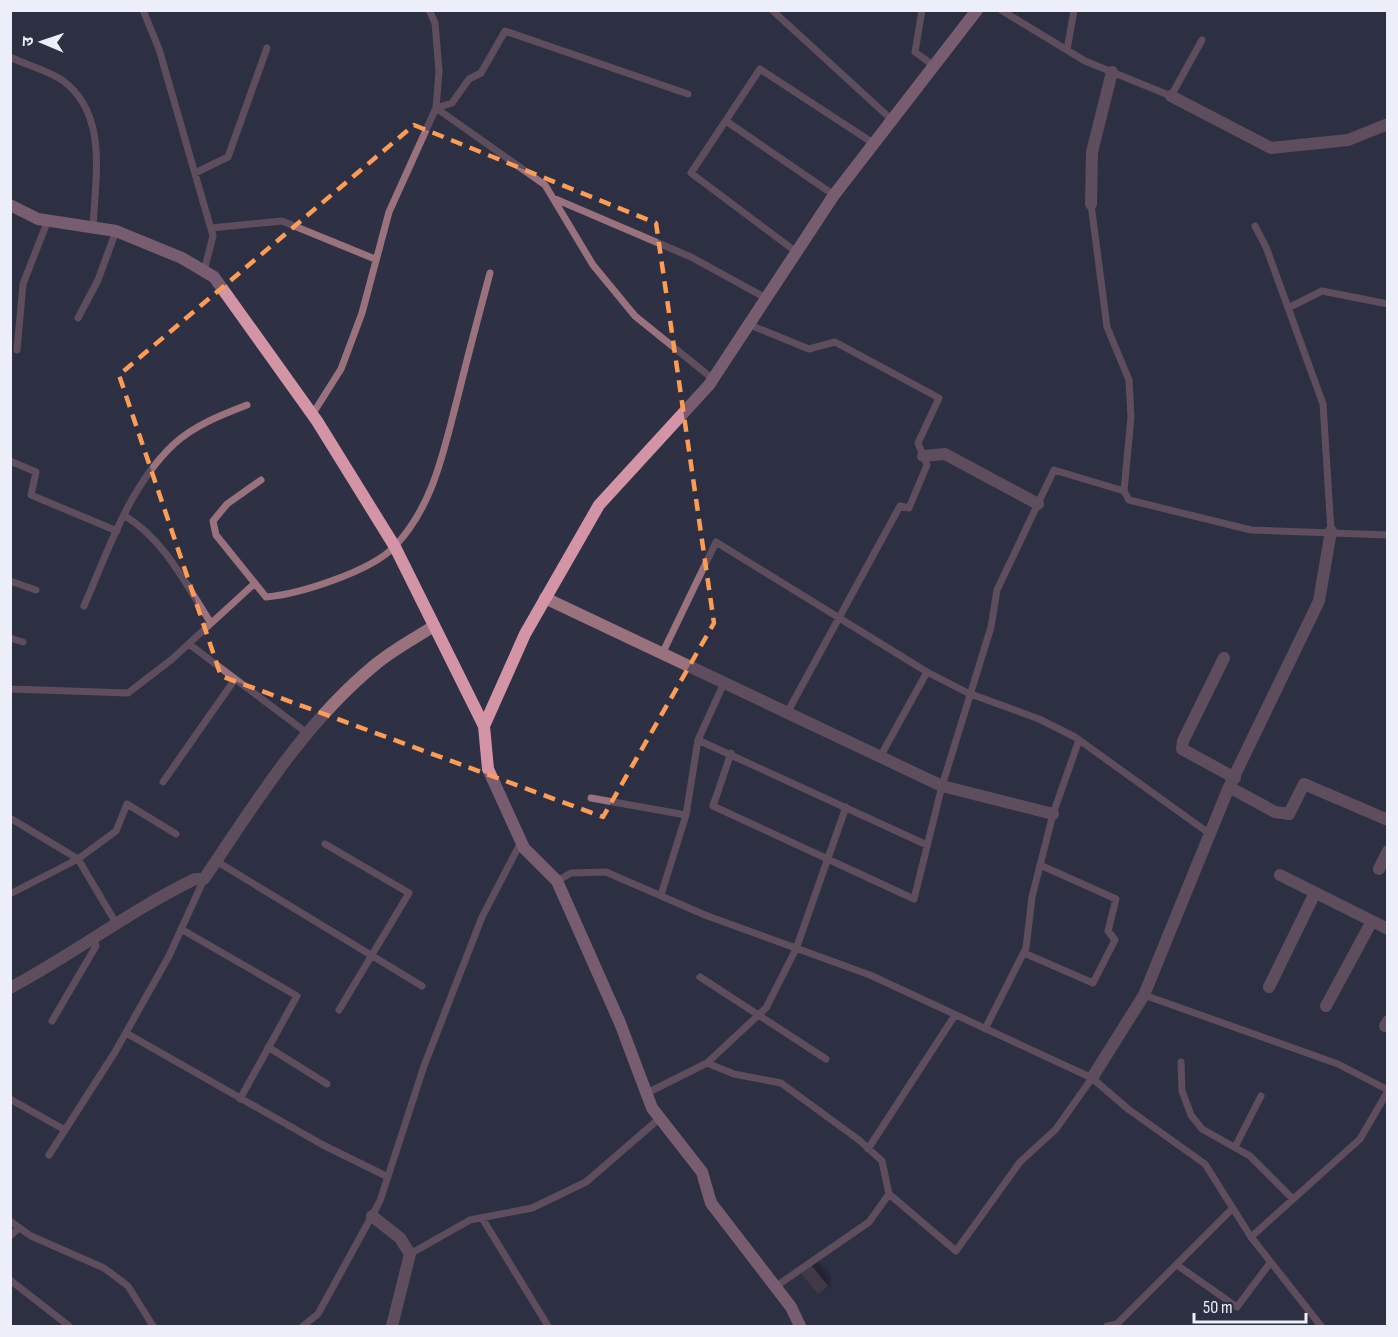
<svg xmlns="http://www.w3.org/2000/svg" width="1398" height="1337" viewBox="0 0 1398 1337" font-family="'Sofia Sans Condensed','Noto Sans Devanagari',sans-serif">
  <defs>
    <filter id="shadow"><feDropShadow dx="5" dy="-5" stdDeviation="3" flood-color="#0009"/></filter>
  </defs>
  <rect width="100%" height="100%" fill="#2e3043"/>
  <path fill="#5a444f" filter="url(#shadow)" d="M 811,1265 L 828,1286 L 818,1294 L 801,1273 Z"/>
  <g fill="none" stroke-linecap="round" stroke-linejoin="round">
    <path stroke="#99727d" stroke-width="7" d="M 143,10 L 159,49 L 213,236 L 204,271
      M 772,10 L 892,120
      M 922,10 L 915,52 L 934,66
      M 1001,10 L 1085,61 L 1171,96 L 1202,40
      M 1067,50 L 1074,10
      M 10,57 C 26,65 47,70 62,80 C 109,114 95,178 93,228
      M 436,108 L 545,185 L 593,265 L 635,316 L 713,379
      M 436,108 L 452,103 L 469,79 L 481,73 L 505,31 L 688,94
      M 726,121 L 834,195
      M 195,173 L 228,157 L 267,48
      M 553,198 L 691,257 L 766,298
      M 1091,204 L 1107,327 L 1129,380 L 1131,417 L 1124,491
      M 1255,226 L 1266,247 L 1323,404 L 1331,531
      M 211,228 L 282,221 L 375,259
      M 795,251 L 691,173 L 760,69 L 873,143
      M 1288,308 L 1322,291 L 1388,304
      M 78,318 L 98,280 L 116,231
      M 750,325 L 809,349 L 835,342 L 939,398 L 918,443 L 927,465 L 909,508 L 900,506 L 787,713
      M 17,350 L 23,284 L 48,220
      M 312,415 L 341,369 L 362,313 L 389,212 L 436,108 L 439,71 L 435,23 L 429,10
      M 10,461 L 36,472 L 31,495 L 117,531
      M 261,480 L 227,504 L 213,521 L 216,535 L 266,597 C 300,594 372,571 395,546 C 434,505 444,449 458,396 C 468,355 479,314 490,273
      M 125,516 C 165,540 186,585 211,623
      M 10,581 L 36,590
      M 84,606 C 108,551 129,486 174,444 C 195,425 221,415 247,405
      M 10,638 L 23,642
      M 189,644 L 307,733
      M 662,654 L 716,542 L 927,672 L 968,693 L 1039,719 L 1075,737 L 1210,834
      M 724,683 L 698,740 L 927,845
      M 10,689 L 128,693 L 171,660 L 255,583
      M 731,753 L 713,806 L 914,899 L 942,786 L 991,627 L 997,590 L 1054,470 L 1124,491 L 1129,500 L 1251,530 L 1388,535
      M 880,757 L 927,672
      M 163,782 L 235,679
      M 591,798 L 686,815
      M 10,818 L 78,859 L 116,923
      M 325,844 L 409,893 L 339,1010
      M 216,861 L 422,986
      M 557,881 L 571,873 L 606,872 L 705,915 L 870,975 L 1092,1078 L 1128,1109 L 1205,1164 L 1251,1237 L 1321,1326
      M 10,894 L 78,859 L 116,831 L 127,804 L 176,834
      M 661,895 L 686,815 L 698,740
      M 181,929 L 297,996 L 240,1099
      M 1024,953 L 1093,983 L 1115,940 L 1108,931 L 1116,899 L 1040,865
      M 700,977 L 826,1059
      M 1144,995 L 1338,1064 L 1388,1090
      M 52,1021 L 96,946 L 93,938
      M 985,1029 L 1026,948 L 1032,897 L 1053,814 L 1079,740
      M 126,1033 L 323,1145 L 388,1177
      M 268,1047 L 327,1084
      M 1181,1062 L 1182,1091 L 1191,1115 L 1202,1129 L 1250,1156 L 1293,1199
      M 707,1063 L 734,1074 L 781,1083 L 859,1140 L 882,1161 L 889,1194 L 869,1222 L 775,1287
      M 647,1093 L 707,1063 L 766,1008 L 796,949 L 846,807
      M 10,1099 L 65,1130
      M 1235,1147 L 1261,1096
      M 868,1149 L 955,1015
      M 49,1155 L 115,1052 L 169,956 L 204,879
      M 889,1194 L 956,1251 L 1020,1162 L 1056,1129 L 1092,1078
      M 482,1218 L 548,1326
      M 10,1221 L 31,1236 L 104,1268 L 128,1286 L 153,1326
      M 10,1236 L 19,1228
      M 1251,1237 L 1360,1139 L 1388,1091
      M 410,1254 L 470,1220 L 532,1208 L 586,1182 L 660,1118
      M 1177,1265 L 1237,1307 L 1270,1263
      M 10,1280 L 69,1326
      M 303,1326 L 318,1314 L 380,1201 L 424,1066 L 482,917 L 521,842
      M 1107,1326 L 1117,1324 L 1232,1209"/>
    <path stroke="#99727d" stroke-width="12" d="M 1171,96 L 1271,148 L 1348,140 L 1388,124
      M 1091,204 L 1092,152 L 1112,72
      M 923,456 L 945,454 L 1038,504
      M 545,598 L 942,786 L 1053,814
      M 1224,658 L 1183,741 L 1182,749 L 1235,778
      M 1229,787 L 1275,812 L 1289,814 L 1304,784 L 1388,820
      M 1379,869 L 1388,851
      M 1280,875 L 1388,929
      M 1269,987 L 1315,893
      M 10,988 C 74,954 131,910 195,879 L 204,879 C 256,802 304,723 376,664 C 394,649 415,638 434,626
      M 1326,1006 L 1372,921
      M 1385,1026 L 1388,1021
      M 1092,1078 L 1144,995 L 1229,787 L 1319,601 L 1331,531
      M 372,1216 L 400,1238 L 410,1254 L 392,1326"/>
    <path stroke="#d395a6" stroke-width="12" d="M 10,205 L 38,219 L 116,231 L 182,258 L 214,277 L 317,421 L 395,547 L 484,726 L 488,769 L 524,848 L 557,881 L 620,1023 L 652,1108 L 702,1172 L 711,1203 L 791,1307 L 800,1326
      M 484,726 L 525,634 L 599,505 L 709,385 L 834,195 L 977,10"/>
  </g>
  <path d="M0 0H1398V1337H0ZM 414,125 L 656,223 L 714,623 L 603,817 L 221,676 L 119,375 Z" fill="#2e3043" fill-opacity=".55" fill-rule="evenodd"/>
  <path fill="none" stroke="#fd9c55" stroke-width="4.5" stroke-dasharray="12 8" stroke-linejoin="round" d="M 414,125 L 656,223 L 714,623 L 603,817 L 221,676 L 119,375 Z"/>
  <rect width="1398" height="1337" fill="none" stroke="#eceefa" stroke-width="24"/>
  <g transform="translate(42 42) rotate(272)" stroke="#2e3043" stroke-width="4.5" paint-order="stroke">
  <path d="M0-4.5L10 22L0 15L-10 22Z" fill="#eceefa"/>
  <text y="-9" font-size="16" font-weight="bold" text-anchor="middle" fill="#eceefa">उ</text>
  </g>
  <path d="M1194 1313v9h112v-9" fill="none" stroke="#eceefa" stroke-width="3"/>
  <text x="1203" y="1313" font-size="18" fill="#eceefa" stroke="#2e3043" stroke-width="4.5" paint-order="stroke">50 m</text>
</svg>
